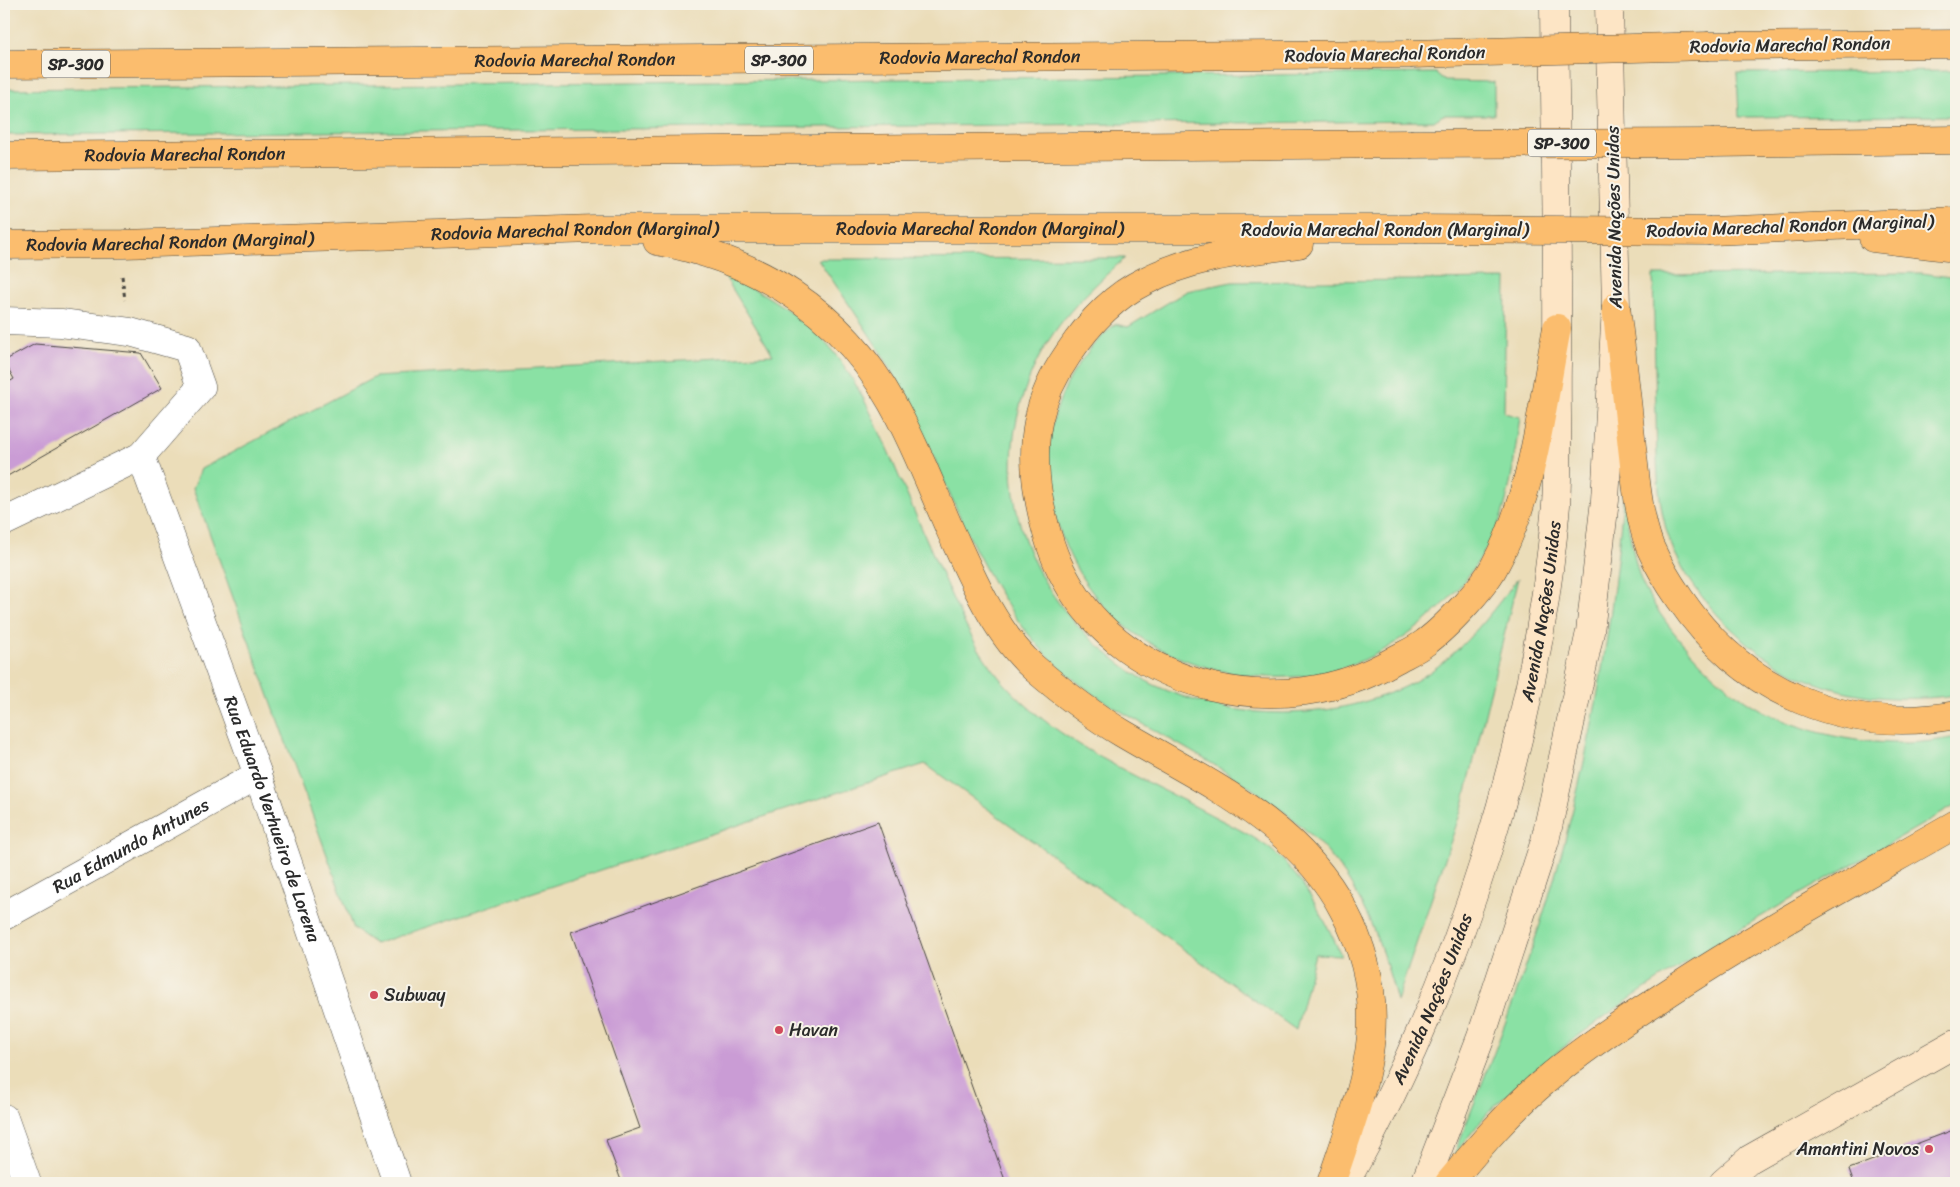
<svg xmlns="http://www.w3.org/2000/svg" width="1960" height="1187" viewBox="0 0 1960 1187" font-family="Sriracha,sans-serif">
  <rect width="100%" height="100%" fill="#f7f3e8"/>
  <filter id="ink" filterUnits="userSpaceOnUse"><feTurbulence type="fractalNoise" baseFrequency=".02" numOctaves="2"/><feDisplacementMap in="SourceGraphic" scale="10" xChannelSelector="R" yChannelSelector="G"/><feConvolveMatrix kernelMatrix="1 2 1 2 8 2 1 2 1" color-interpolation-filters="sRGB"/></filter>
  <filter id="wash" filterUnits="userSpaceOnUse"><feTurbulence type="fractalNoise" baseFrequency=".0096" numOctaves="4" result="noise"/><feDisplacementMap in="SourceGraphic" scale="20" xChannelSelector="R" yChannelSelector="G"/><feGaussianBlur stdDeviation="1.12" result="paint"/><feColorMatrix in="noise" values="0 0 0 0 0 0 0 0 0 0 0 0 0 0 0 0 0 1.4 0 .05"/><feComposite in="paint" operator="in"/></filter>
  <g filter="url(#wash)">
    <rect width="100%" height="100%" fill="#ebddb9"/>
    <path fill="#8ae1a4" stroke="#5a8668" d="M 1956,71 L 1956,116 L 1739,117 L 1737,73 Z
      M 1436,73 L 1445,81 L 1494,82 L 1494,115 L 1443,115 L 1434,121 L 4,135 L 4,89 Z
      M 1125,258 C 1091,288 1058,319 1037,361 C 986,465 1016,576 1102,649 C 1120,664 1139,679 1161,688 C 1236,721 1329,722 1404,687 C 1453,664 1486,620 1518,578 L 1463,805 L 1397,1001 C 1387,962 1373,923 1353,888 C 1314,819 1232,775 1166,737 C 1128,715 1088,695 1056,664 C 981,593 952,489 907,399 C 882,349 848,304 818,259 Z
      M 722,272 C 762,292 801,314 831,349 C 857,380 873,417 889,453 C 904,489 920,524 935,559 C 951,595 967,634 990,666 C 1042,736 1127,771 1202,810 C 1224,822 1249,833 1269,848 C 1301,873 1325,919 1341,955 L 1315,954 L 1296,1030 L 925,764 L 375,944 L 354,929 L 193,488 L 201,469 L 375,377 L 773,355 Z
      M 1922,273 L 1956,278 L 1956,695 C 1906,702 1851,699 1804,678 C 1746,653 1683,590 1666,529 C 1656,492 1657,453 1656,416 C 1655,369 1654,322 1653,275 Z
      M 1506,279 L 1504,413 L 1520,417 C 1514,456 1511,501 1493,536 C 1462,597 1405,649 1339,669 C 1268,690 1172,670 1117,619 C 1082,588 1060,544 1051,498 C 1042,446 1054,394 1087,353 C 1095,342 1106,333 1115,324 L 1128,327 L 1187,291 L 1232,282 Z
      M 1623,497 C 1628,521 1634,569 1645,589 C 1669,634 1718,687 1763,711 C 1819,740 1894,751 1956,737 L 1956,805 C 1802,895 1633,979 1501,1100 C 1483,1116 1469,1137 1454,1155 C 1480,1088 1507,1022 1530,954 C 1581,807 1611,651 1623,497 Z"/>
    <g id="blocks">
      <path fill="#ca9cd5" d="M 35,344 L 141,353 L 162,388 L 4,478 L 4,385 L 14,379 L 4,361 Z
        M 878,822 L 1006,1183 L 622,1183 L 606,1140 L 640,1128 L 571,932 Z
        M 1956,1129 L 1956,1183 L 1854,1183 L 1849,1169 Z"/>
    </g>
  </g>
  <g filter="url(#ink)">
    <use href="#blocks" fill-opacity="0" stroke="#484640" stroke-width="1"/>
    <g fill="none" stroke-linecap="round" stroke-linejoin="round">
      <g stroke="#484640" stroke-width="29">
        <g id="street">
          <path d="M 4,321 L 61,323 L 130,332 L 187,348 L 201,387 L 141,456 L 4,522"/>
          <path id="s1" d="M 141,456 L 258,775 L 397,1183"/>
          <path id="s2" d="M 4,916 L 258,775"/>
          <path d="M 4,1118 L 27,1183"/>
        </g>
      </g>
      <g stroke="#484640" stroke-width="29">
        <g id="secondary">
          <path id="s3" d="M 1345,1183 C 1460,979 1536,739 1556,505 C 1559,459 1556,411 1557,364 C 1558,244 1555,124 1554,4"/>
          <path d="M 1425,1183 L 1481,1037 L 1545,841 L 1590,632 L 1605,500 L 1616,307 L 1609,4"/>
          <path d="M 1723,1183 L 1750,1159 L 1956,1043"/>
        </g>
      </g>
      <g stroke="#484640" stroke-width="29">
        <g id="highway">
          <path d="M 1709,46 L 1956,44"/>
          <path id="s4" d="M 4,64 L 1410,54"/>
          <path d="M 1714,143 L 1956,140"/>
          <path id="s5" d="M 4,156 L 1410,144"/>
          <path d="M 1710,231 L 1956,221"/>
          <path d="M 1873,238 L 1956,248"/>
          <path d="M 657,241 C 758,260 841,311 892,403 C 915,444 932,489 951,532 C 972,578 995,633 1034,668 C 1062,692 1090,714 1122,733 C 1203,781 1298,822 1344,911 C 1397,1011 1364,1085 1331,1183"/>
          <path d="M 1299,244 C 1244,252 1196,255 1145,281 C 1112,297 1088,324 1068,354 C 1037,399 1030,440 1038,493 C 1043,523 1050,551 1065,578 C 1126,692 1284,725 1393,661 C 1403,655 1416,650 1426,642 C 1445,628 1483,588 1494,567 C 1534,494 1541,408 1557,328"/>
          <path id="s6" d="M 4,245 L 124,244 L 594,229 L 1415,229"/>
          <path d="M 1616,307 C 1622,354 1627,400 1632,447 C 1636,480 1638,515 1650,547 C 1658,565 1669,583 1680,599 C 1744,693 1845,735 1956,715"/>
          <path d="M 1449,1183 C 1479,1147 1509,1111 1545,1081 C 1580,1051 1620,1024 1659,999 C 1755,935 1856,881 1956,824"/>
        </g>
      </g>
      <path stroke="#484640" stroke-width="3" stroke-dasharray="4 4" stroke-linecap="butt" d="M 122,276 L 125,300"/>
      <use href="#street" stroke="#fff" stroke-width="28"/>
      <use href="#secondary" stroke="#fde5c5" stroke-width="28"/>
      <use href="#highway" stroke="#fbbd6e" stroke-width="28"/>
      <g stroke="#484640" stroke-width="29" stroke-linecap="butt">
        <path id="highway-bridge" d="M 1410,54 L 1709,46
          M 1410,144 L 1714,143
          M 1415,229 L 1710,231"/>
      </g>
      <use href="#highway-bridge" stroke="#fbbd6e" stroke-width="28"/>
    </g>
  </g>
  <g fill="#d1495b" stroke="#f7f3e8" stroke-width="2">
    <circle cx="374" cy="995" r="5"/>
    <circle cx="779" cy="1030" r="5"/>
    <circle cx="1929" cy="1149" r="5"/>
  </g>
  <g text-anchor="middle" stroke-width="4" stroke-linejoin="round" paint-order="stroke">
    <g fill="#f7f3e8" stroke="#686764" stroke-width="1">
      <rect x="745" y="46.5" width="68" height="27" rx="4"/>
      <rect x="42" y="50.5" width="68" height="27" rx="4"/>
      <rect x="1528" y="129.5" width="68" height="27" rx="4"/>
    </g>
    <g font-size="16" font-weight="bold" fill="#2b2b2b">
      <text x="779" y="66">SP-300</text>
      <text x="76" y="70">SP-300</text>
      <text x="1562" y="149">SP-300</text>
    </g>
    <g font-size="18" fill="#2b2b2b" stroke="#f7f3e8">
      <text transform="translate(1790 45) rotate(-1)" y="6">Rodovia Marechal Rondon</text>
      <text transform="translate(1385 54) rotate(-1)" y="6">Rodovia Marechal Rondon</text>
      <text dy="6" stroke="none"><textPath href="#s4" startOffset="976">Rodovia Marechal Rondon</textPath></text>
      <text dy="6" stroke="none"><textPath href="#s4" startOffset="571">Rodovia Marechal Rondon</textPath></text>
      <text dy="6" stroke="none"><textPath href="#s5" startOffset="181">Rodovia Marechal Rondon</textPath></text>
      <text transform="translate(1614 217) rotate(-91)" y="6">Avenida Nações Unidas</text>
      <text transform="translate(1790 226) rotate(-2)" y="6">Rodovia Marechal Rondon (Marginal)</text>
      <text dy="6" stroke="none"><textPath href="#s6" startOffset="976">Rodovia Marechal Rondon (Marginal)</textPath></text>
      <text x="1385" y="236">Rodovia Marechal Rondon (Marginal)</text>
      <text dy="6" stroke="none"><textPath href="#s6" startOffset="571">Rodovia Marechal Rondon (Marginal)</textPath></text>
      <text dy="6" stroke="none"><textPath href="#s6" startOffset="166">Rodovia Marechal Rondon (Marginal)</textPath></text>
      <text dy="6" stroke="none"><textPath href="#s3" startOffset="608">Avenida Nações Unidas</textPath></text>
      <text dy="6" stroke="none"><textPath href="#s1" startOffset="386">Rua Eduardo Verhueiro de Lorena</textPath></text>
      <text dy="6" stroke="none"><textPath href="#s2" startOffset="145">Rua Edmundo Antunes</textPath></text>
      <text dy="6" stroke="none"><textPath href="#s3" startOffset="204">Avenida Nações Unidas</textPath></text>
    </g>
    <g font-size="18" fill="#2b2b2b" stroke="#f7f3e8" text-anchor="start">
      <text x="384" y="1001">Subway</text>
      <text x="789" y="1036">Havan</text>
      <text x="1919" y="1155" text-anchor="end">Amantini Novos</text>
    </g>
  </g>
  <rect width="1960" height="1187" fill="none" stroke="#f7f3e8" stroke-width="20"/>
</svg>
